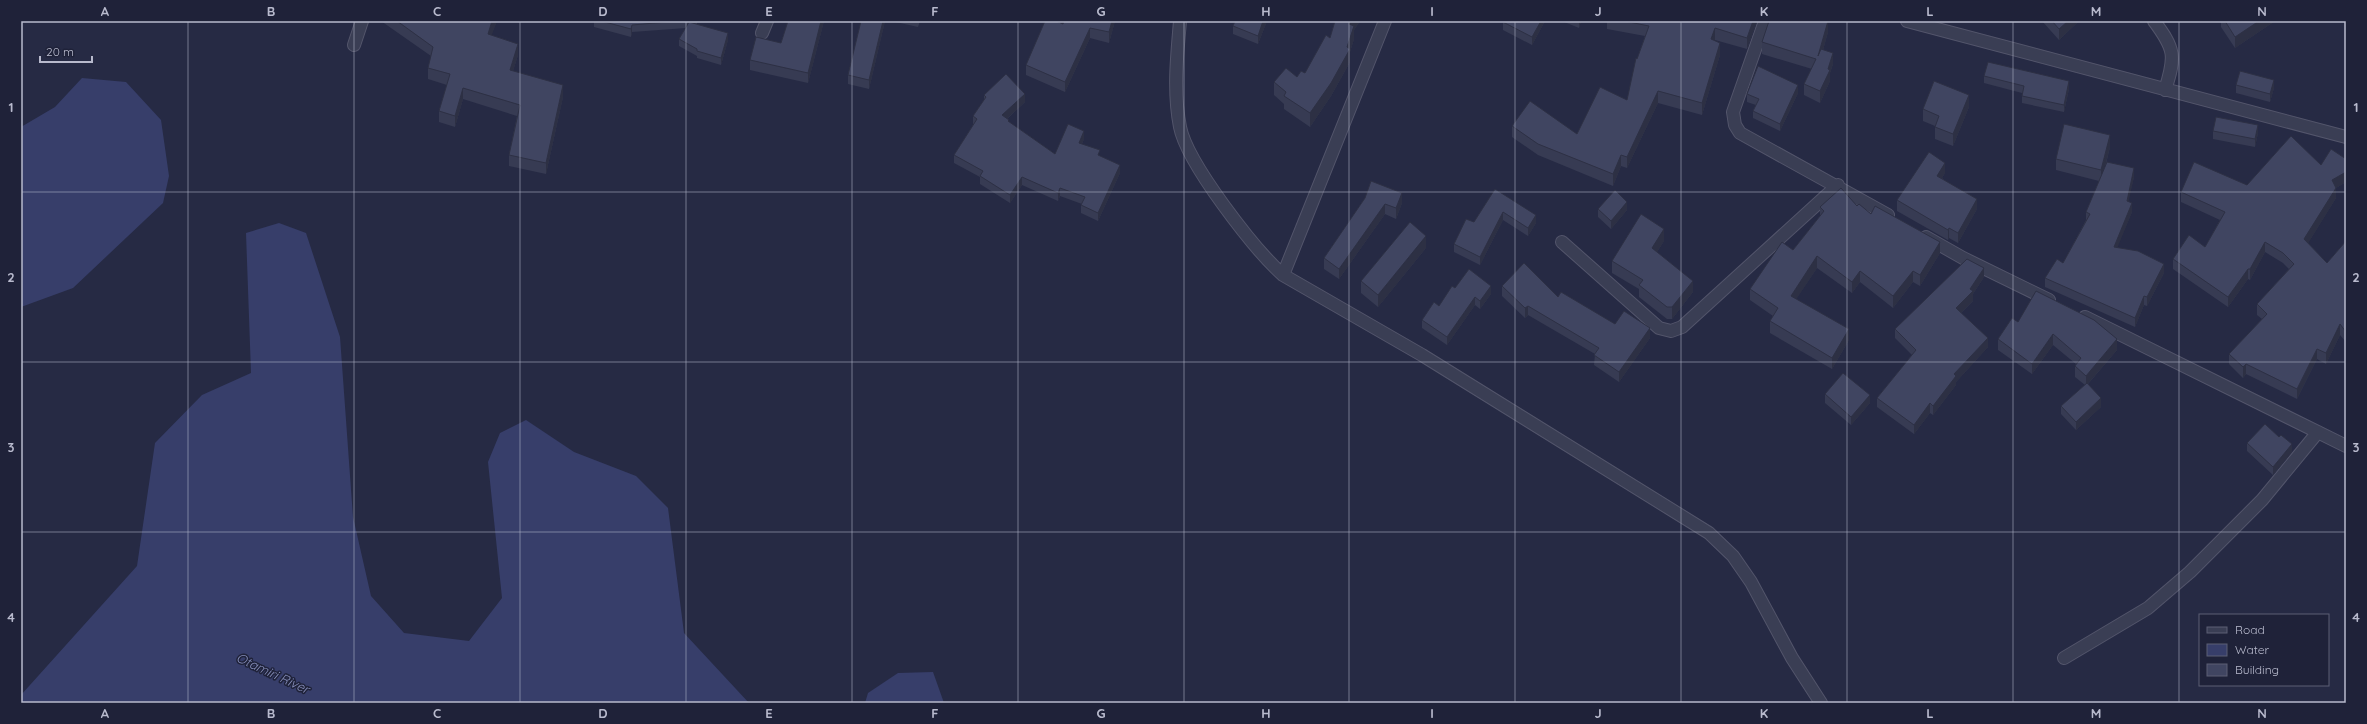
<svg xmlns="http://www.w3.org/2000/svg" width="2367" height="724" viewBox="0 0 2367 724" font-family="Quicksand,sans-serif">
  <rect width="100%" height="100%" fill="#262a44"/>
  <path fill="#373e6a" d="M 82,78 L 126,82 L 161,120 L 169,176 L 163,203 L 73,288 L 21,307 L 21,127 L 55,107 Z
    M 279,223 L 306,233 L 340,337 L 353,517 L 371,596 L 404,633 L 469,641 L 502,598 L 488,462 L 500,433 L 526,420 L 574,452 L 636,476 L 668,508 L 684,633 L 749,703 L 21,703 L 21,695 L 137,566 L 155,443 L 202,395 L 251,373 L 246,233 Z
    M 933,672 L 944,703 L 865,703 L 868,693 L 898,673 Z"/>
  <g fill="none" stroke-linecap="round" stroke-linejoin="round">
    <g stroke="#53556b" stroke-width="14">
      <path id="street" d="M 1180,21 C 1177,57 1173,91 1180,127 C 1187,163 1254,249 1283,275 L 1422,355 L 1709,533 L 1733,556 L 1751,582 L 1792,658 L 1821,703
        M 1765,21 L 1733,112 L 1735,125 L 1740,133 L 1888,215
        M 1907,21 L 2346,137
        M 2154,21 C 2175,49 2176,56 2165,90
        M 762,33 L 767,21
        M 354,45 L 362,21
        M 1926,237 L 1963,258 L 2049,300
        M 1562,242 L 1659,328 L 1671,331 L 1682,327 L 1838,185
        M 1283,275 L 1385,21
        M 2085,317 L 2346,446
        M 2064,658 L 2148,608 L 2190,572 L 2262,500 L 2318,432"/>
    </g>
    <use href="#street" stroke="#3a3e54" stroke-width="12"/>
  </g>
  <path fill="#373b53" d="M 381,21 L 497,21 L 491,35 L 518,55 L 513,71 L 563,97 L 546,174 L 509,166 L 509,155 L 517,116 L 463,99 L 455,127 L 439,122 L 439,111 L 447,85 L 428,79 L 428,68 L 431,56 Z
    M 594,21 L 697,21 L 697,24 L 728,40 L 721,65 L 697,58 L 697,56 L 679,46 L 679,39 L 686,28 L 632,32 L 631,37 L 594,27 Z
    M 788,21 L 824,21 L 808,83 L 750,70 L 750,60 L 781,43 Z
    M 861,21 L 885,21 L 869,89 L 848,84 L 848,75 Z
    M 891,21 L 920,21 L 918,27 Z
    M 1115,21 L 1109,43 L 1090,38 L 1065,92 L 1026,75 L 1026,65 L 1063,24 Z
    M 1235,21 L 1267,21 L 1258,44 L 1233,34 L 1233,26 Z
    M 1335,21 L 1360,21 L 1354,30 L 1354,39 L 1350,52 L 1350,62 L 1331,96 L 1310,127 L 1284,109 L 1284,104 L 1274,95 L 1274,82 L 1297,77 L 1305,73 L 1330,38 Z
    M 1545,21 L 1532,45 L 1503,30 L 1503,22 Z
    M 1562,21 L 1581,21 L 1579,28 Z
    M 1607,21 L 1757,21 L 1747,49 L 1715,40 L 1714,40 L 1720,55 L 1702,115 L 1658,103 L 1627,168 L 1621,166 L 1613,186 L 1538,155 L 1512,137 L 1512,126 L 1577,134 L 1627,100 L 1637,59 L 1645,36 L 1607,29 Z
    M 2042,21 L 2078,21 L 2078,22 L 2059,40 Z
    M 2221,21 L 2275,21 L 2235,48 L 2221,27 Z
    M 1828,32 L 1823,50 L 1833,64 L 1830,73 L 1830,81 L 1820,103 L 1804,95 L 1804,84 L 1812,69 L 1762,54 L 1762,42 Z
    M 1984,76 L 2069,89 L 2064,112 L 2022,103 L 2022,93 L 1984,83 Z
    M 2236,85 L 2274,88 L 2270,102 L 2236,93 Z
    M 1798,93 L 1780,131 L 1753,118 L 1753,111 L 1756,105 L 1747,102 L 1747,94 Z
    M 984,95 L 1025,102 L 1007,119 L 1009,122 L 1055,154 L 1084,139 L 1082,144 L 1100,156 L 1120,173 L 1098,221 L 1081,213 L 1081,205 L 1082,204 L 1060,196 L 1058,201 L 1022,185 L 1010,203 L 980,184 L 980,177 L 954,163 L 954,155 L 973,125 L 973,116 L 984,100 Z
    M 1969,107 L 1953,146 L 1935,139 L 1935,126 L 1923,121 L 1923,109 Z
    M 2213,131 L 2258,133 L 2255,147 L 2213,139 Z
    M 2110,147 L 2105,168 L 2134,177 L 2128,201 L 2132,212 L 2117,247 L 2164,273 L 2147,306 L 2144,305 L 2135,327 L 2045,287 L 2045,278 L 2063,263 L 2086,220 L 2086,212 L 2099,181 L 2056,170 L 2056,159 Z
    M 2346,159 L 2346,182 L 2336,188 L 2336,198 L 2308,243 L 2327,263 L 2346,241 L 2346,342 L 2340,335 L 2326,364 L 2317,359 L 2297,399 L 2246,374 L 2243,378 L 2229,364 L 2229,354 L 2262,319 L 2257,315 L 2257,304 L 2289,269 L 2283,263 L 2265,252 L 2250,280 L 2248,279 L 2228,307 L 2173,269 L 2173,259 L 2205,247 L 2220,220 L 2181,202 L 2181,192 L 2247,185 L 2321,165 Z
    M 1945,173 L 1942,178 L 1977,209 L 1958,243 L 1949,238 L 1948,240 L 1897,211 L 1897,200 Z
    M 1495,189 L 1536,223 L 1528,236 L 1503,220 L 1480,265 L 1454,252 L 1454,244 L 1474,222 Z
    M 1365,198 L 1402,203 L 1396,219 L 1385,214 L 1339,279 L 1324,269 L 1324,258 Z
    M 1857,206 L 1940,253 L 1920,286 L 1913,282 L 1893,308 L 1860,282 L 1852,293 L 1817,268 L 1796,299 L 1849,340 L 1832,369 L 1770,333 L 1770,321 L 1773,316 L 1750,300 L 1750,289 L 1793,250 L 1820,216 L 1820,207 Z
    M 1598,209 L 1627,210 L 1611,229 L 1598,217 Z
    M 1664,241 L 1657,252 L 1693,292 L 1672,319 L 1667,319 L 1639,297 L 1639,289 L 1612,273 L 1612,261 Z
    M 1426,248 L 1378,307 L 1361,293 L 1361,281 Z
    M 1984,277 L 1973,294 L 1973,301 L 1961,313 L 1988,347 L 1956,382 L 1956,385 L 1933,415 L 1930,413 L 1914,434 L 1877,407 L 1877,398 L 1912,355 L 1895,338 L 1895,329 Z
    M 1502,286 L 1558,297 L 1615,324 L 1650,338 L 1619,382 L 1594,365 L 1595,354 L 1528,315 L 1525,318 L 1502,296 Z
    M 1455,288 L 1491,294 L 1480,309 L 1475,305 L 1447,345 L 1422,328 L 1422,320 L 1439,306 Z
    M 2018,322 L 2117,350 L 2088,384 L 2101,407 L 2076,430 L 2061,414 L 2061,406 L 2085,385 L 2075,377 L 2075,366 L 2076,364 L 2053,345 L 2032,374 L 1998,350 L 1998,339 Z
    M 1825,394 L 1870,403 L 1851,425 L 1825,403 Z
    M 2279,437 L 2292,452 L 2273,475 L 2247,451 L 2247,443 Z"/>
  <path fill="#2d3044" d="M 492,21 L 497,21 L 488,45 L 488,34 Z
    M 821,21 L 824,21 L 808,83 L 808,73 Z
    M 883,21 L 885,21 L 869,89 L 869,80 Z
    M 1112,21 L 1115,21 L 1109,43 L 1109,32 Z
    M 1263,21 L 1267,21 L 1258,44 L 1258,36 Z
    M 1351,21 L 1360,21 L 1354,30 L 1354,39 L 1350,52 L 1350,62 L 1331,96 L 1310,127 L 1310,113 L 1349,24 Z
    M 1541,21 L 1545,21 L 1532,45 L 1532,37 Z
    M 1579,21 L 1581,21 L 1579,28 Z
    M 1753,21 L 1757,21 L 1747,49 L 1747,38 Z
    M 1828,21 L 1828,32 L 1818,68 L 1818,56 Z
    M 2068,21 L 2078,21 L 2078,22 L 2059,40 L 2059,29 Z
    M 2259,21 L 2275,21 L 2235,48 L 2235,37 Z
    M 632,25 L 632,32 L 631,37 L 631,29 Z
    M 1090,28 L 1090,38 L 1065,92 L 1065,82 Z
    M 1715,28 L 1715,40 L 1711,50 L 1711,39 Z
    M 728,33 L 728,40 L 721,65 L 721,58 Z
    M 1720,43 L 1720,55 L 1702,115 L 1702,103 Z
    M 518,44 L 518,55 L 510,81 L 510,70 Z
    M 1833,53 L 1833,64 L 1830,73 L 1830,81 L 1820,103 L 1820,91 L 1828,69 Z
    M 2274,80 L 2274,88 L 2270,102 L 2270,94 Z
    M 2069,81 L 2069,89 L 2064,112 L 2064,105 Z
    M 563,85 L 563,97 L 546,174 L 546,163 Z
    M 1798,85 L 1798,93 L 1780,131 L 1780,124 Z
    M 463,88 L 463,99 L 455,127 L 455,116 Z
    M 1658,91 L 1658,103 L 1627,168 L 1627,157 Z
    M 1025,94 L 1025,102 L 1002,123 L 1002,115 Z
    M 1969,95 L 1969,107 L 1953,146 L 1953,134 Z
    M 2258,125 L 2258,133 L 2255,147 L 2255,139 Z
    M 1084,131 L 1084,139 L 1079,150 L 1079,143 Z
    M 2110,135 L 2110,147 L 2101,182 L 2101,170 Z
    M 1621,155 L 1621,166 L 1613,186 L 1613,174 Z
    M 1945,163 L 1945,173 L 1937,186 L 1937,176 Z
    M 1120,165 L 1120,173 L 1098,221 L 1098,213 Z
    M 2134,168 L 2134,177 L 2127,209 L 2127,201 Z
    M 2346,172 L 2346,182 L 2336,188 L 2336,198 L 2304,250 L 2304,239 L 2332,180 Z
    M 1022,177 L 1022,185 L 1010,203 L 1010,195 Z
    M 1060,188 L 1060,196 L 1058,201 L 1058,193 Z
    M 1402,193 L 1402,203 L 1396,219 L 1396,208 Z
    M 1977,199 L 1977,209 L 1958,243 L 1958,233 Z
    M 1627,202 L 1627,210 L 1611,229 L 1611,221 Z
    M 2132,203 L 2132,212 L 2114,256 L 2114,247 Z
    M 1385,204 L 1385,214 L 1339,279 L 1339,269 Z
    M 1503,212 L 1503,220 L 1480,265 L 1480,257 Z
    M 1536,215 L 1536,223 L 1528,236 L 1528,228 Z
    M 1949,228 L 1949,238 L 1948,240 L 1948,230 Z
    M 1664,229 L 1664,241 L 1652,260 L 1652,248 Z
    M 1426,236 L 1426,248 L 1378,307 L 1378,295 Z
    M 1940,242 L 1940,253 L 1920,286 L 1920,275 Z
    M 2265,242 L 2265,252 L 2250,280 L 2250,269 Z
    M 1817,256 L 1817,268 L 1791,307 L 1791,296 Z
    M 2164,264 L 2164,273 L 2147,306 L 2147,297 Z
    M 1984,268 L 1984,277 L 1973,294 L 1973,301 L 1956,318 L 1956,308 L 1970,289 Z
    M 2248,269 L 2248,279 L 2228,307 L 2228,297 Z
    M 1860,271 L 1860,282 L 1852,293 L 1852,282 Z
    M 1913,271 L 1913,282 L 1893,308 L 1893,296 Z
    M 1693,281 L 1693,292 L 1672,319 L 1672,307 Z
    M 1491,286 L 1491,294 L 1480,309 L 1480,301 Z
    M 2144,296 L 2144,305 L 2135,327 L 2135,318 Z
    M 1475,297 L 1475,305 L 1447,345 L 1447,337 Z
    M 1528,306 L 1528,315 L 1525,318 L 1525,308 Z
    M 2340,324 L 2340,335 L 2326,364 L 2326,353 Z
    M 1650,328 L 1650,338 L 1619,382 L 1619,372 Z
    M 1849,329 L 1849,340 L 1832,369 L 1832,358 Z
    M 2053,334 L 2053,345 L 2032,374 L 2032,364 Z
    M 1988,338 L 1988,347 L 1956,382 L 1956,385 L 1933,415 L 1933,406 L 1954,374 Z
    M 2117,339 L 2117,350 L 2086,386 L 2086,376 Z
    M 2317,349 L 2317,359 L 2297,399 L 2297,389 Z
    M 2246,364 L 2246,374 L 2243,378 L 2243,367 Z
    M 1870,395 L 1870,403 L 1851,425 L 1851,417 Z
    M 2101,398 L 2101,407 L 2076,430 L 2076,422 Z
    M 1930,403 L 1930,413 L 1914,434 L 1914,425 Z
    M 2292,444 L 2292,452 L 2273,475 L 2273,467 Z"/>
  <path fill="#404561" stroke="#2d3044" d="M 397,21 L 492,21 L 488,34 L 518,44 L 510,70 L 563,85 L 546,163 L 509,155 L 520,105 L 463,88 L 455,116 L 439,111 L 450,74 L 428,68 L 433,47 Z
    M 601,21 L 678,21 L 632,25 L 631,29 Z
    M 788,21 L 821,21 L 808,73 L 750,60 L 756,37 L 781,43 Z
    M 861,21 L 883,21 L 869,80 L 848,75 Z
    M 1045,21 L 1056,21 L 1063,24 L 1064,21 L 1112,21 L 1109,32 L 1090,28 L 1065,82 L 1026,65 Z
    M 1235,21 L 1263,21 L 1258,36 L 1233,26 Z
    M 1335,21 L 1351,21 L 1349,24 L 1354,26 L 1347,47 L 1350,49 L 1331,83 L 1310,113 L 1284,96 L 1286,92 L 1274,82 L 1286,68 L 1297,77 L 1301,71 L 1305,73 L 1326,35 L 1330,38 Z
    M 1504,21 L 1541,21 L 1532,37 L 1503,22 Z
    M 1624,21 L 1753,21 L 1747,38 L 1715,28 L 1711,39 L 1720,43 L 1702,103 L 1658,91 L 1627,157 L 1621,155 L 1613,174 L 1538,144 L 1512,126 L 1530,101 L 1577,134 L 1600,87 L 1627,100 L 1636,58 L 1637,59 L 1649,26 Z
    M 1769,21 L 1828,21 L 1818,56 L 1821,49 L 1833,53 L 1828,69 L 1830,70 L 1820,91 L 1804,84 L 1816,59 L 1762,42 Z
    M 2052,21 L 2068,21 L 2059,29 Z
    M 2225,21 L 2259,21 L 2235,37 Z
    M 689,22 L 728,33 L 721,58 L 697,51 L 697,49 L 679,39 Z
    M 1988,62 L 2069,81 L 2064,105 L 2022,96 L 2024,86 L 1984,76 Z
    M 1758,66 L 1798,85 L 1780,124 L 1753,111 L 1759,99 L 1747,94 Z
    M 2240,71 L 2274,80 L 2270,94 L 2236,85 Z
    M 1006,74 L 1025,94 L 1002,115 L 1009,120 L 1008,121 L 1055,154 L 1068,124 L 1084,131 L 1079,143 L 1100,150 L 1098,155 L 1120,165 L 1098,213 L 1081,205 L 1085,197 L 1060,188 L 1058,193 L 1022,177 L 1010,195 L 980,176 L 983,171 L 954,155 L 977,119 L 973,116 L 986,97 L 984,95 Z
    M 1934,81 L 1969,95 L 1953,134 L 1935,127 L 1939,116 L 1923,109 Z
    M 2216,117 L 2258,125 L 2255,139 L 2213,131 Z
    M 2064,124 L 2110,135 L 2101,170 L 2056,159 Z
    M 2291,136 L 2321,165 L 2331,149 L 2346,159 L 2346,172 L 2332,180 L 2336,188 L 2304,239 L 2327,263 L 2346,241 L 2346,332 L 2340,324 L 2326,353 L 2317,349 L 2297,389 L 2246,364 L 2243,367 L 2229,354 L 2267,314 L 2257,304 L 2294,264 L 2283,253 L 2265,242 L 2250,269 L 2248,269 L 2228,297 L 2173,259 L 2189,235 L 2205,247 L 2225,212 L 2181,192 L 2194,162 L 2247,185 Z
    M 1929,152 L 1945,163 L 1937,176 L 1977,199 L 1958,233 L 1949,228 L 1948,230 L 1897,200 Z
    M 2107,162 L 2134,168 L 2127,201 L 2132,203 L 2114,247 L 2138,251 L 2164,264 L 2147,297 L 2144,296 L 2135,318 L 2045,278 L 2057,259 L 2063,263 L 2090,214 L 2086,212 Z
    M 1371,181 L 1402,193 L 1396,208 L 1385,204 L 1339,269 L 1324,258 L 1365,198 Z
    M 1841,188 L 1857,206 L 1859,204 L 1871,214 L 1875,206 L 1940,242 L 1920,275 L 1913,271 L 1893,296 L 1860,271 L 1852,282 L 1817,256 L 1791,296 L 1849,329 L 1832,358 L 1770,321 L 1778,308 L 1750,289 L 1782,242 L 1793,250 L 1824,211 L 1820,207 Z
    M 1495,189 L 1536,215 L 1528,228 L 1503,212 L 1480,257 L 1454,244 L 1466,219 L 1474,222 Z
    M 1615,190 L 1627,202 L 1611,221 L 1598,209 Z
    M 1641,214 L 1664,229 L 1652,248 L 1693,281 L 1672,307 L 1667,307 L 1639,285 L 1643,280 L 1612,261 Z
    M 1410,222 L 1426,236 L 1378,295 L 1361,281 Z
    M 1967,259 L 1984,268 L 1970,289 L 1973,291 L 1956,308 L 1988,338 L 1954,374 L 1956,376 L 1933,406 L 1930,403 L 1914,425 L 1877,398 L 1916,350 L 1895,329 Z
    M 1524,263 L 1558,297 L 1561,292 L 1615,324 L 1624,311 L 1650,328 L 1619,372 L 1594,355 L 1599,348 L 1528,306 L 1525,308 L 1502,286 Z
    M 1469,269 L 1491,286 L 1480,301 L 1475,297 L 1447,337 L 1422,320 L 1434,302 L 1439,306 L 1452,286 L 1455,288 Z
    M 2036,291 L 2094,320 L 2117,339 L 2086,376 L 2075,366 L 2081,358 L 2053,334 L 2032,364 L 1998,339 L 2012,318 L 2018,322 Z
    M 1843,373 L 1870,395 L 1851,417 L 1825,394 Z
    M 2087,383 L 2101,398 L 2076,422 L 2061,406 Z
    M 2265,424 L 2279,437 L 2281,435 L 2292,444 L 2273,467 L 2247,443 Z"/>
  <path fill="none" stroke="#b8bacd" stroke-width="1" stroke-opacity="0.55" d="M 188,21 L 188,703M 354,21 L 354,703M 520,21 L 520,703M 686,21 L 686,703M 852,21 L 852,703M 1018,21 L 1018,703M 1184,21 L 1184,703M 1349,21 L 1349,703M 1515,21 L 1515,703M 1681,21 L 1681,703M 1847,21 L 1847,703M 2013,21 L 2013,703M 2179,21 L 2179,703M 21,192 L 2346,192M 21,362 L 2346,362M 21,532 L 2346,532"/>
  <g text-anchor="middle" stroke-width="3" stroke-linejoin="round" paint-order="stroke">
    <g font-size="13" font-style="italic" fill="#858db9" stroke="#1f2239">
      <text transform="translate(273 673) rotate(25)" y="5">Otamiri River</text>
    </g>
  </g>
  <rect width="2367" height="724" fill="none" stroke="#1f2239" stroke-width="44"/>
  <rect x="2199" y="614" width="130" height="72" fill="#1f2239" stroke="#5c5f74"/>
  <rect x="2207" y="627" width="20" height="6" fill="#3a3e54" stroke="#5c5f74"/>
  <text x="2235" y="634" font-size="12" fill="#b8bacd">Road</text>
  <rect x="2207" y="644" width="20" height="12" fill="#373e6a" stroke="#5c5f74"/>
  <text x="2235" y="654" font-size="12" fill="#b8bacd">Water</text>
  <rect x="2207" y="664" width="20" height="12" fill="#404561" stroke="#5c5f74"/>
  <text x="2235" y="674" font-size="12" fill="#b8bacd">Building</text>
  <path d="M40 56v6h52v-6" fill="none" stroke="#b8bacd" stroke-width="2"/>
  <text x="46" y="56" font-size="12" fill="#b8bacd" stroke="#1f2239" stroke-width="3" paint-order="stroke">20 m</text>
  <rect x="22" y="22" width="2323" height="680" fill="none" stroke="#b8bacd" stroke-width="1.5"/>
  <g font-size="13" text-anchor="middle" font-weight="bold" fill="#b8bacd">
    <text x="105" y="16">A</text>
    <text x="271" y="16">B</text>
    <text x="437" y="16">C</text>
    <text x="603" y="16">D</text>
    <text x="769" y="16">E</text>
    <text x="935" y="16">F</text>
    <text x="1101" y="16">G</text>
    <text x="1266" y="16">H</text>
    <text x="1432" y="16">I</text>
    <text x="1598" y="16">J</text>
    <text x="1764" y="16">K</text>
    <text x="1930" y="16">L</text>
    <text x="2096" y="16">M</text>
    <text x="2262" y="16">N</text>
    <text x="11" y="112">1</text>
    <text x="2356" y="112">1</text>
    <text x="11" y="282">2</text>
    <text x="2356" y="282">2</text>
    <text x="11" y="452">3</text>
    <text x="2356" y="452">3</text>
    <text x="11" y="622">4</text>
    <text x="2356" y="622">4</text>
    <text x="105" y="718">A</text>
    <text x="271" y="718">B</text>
    <text x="437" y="718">C</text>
    <text x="603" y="718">D</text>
    <text x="769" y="718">E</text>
    <text x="935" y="718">F</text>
    <text x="1101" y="718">G</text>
    <text x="1266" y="718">H</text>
    <text x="1432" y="718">I</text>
    <text x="1598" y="718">J</text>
    <text x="1764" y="718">K</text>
    <text x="1930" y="718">L</text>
    <text x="2096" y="718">M</text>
    <text x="2262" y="718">N</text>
  </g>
</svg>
